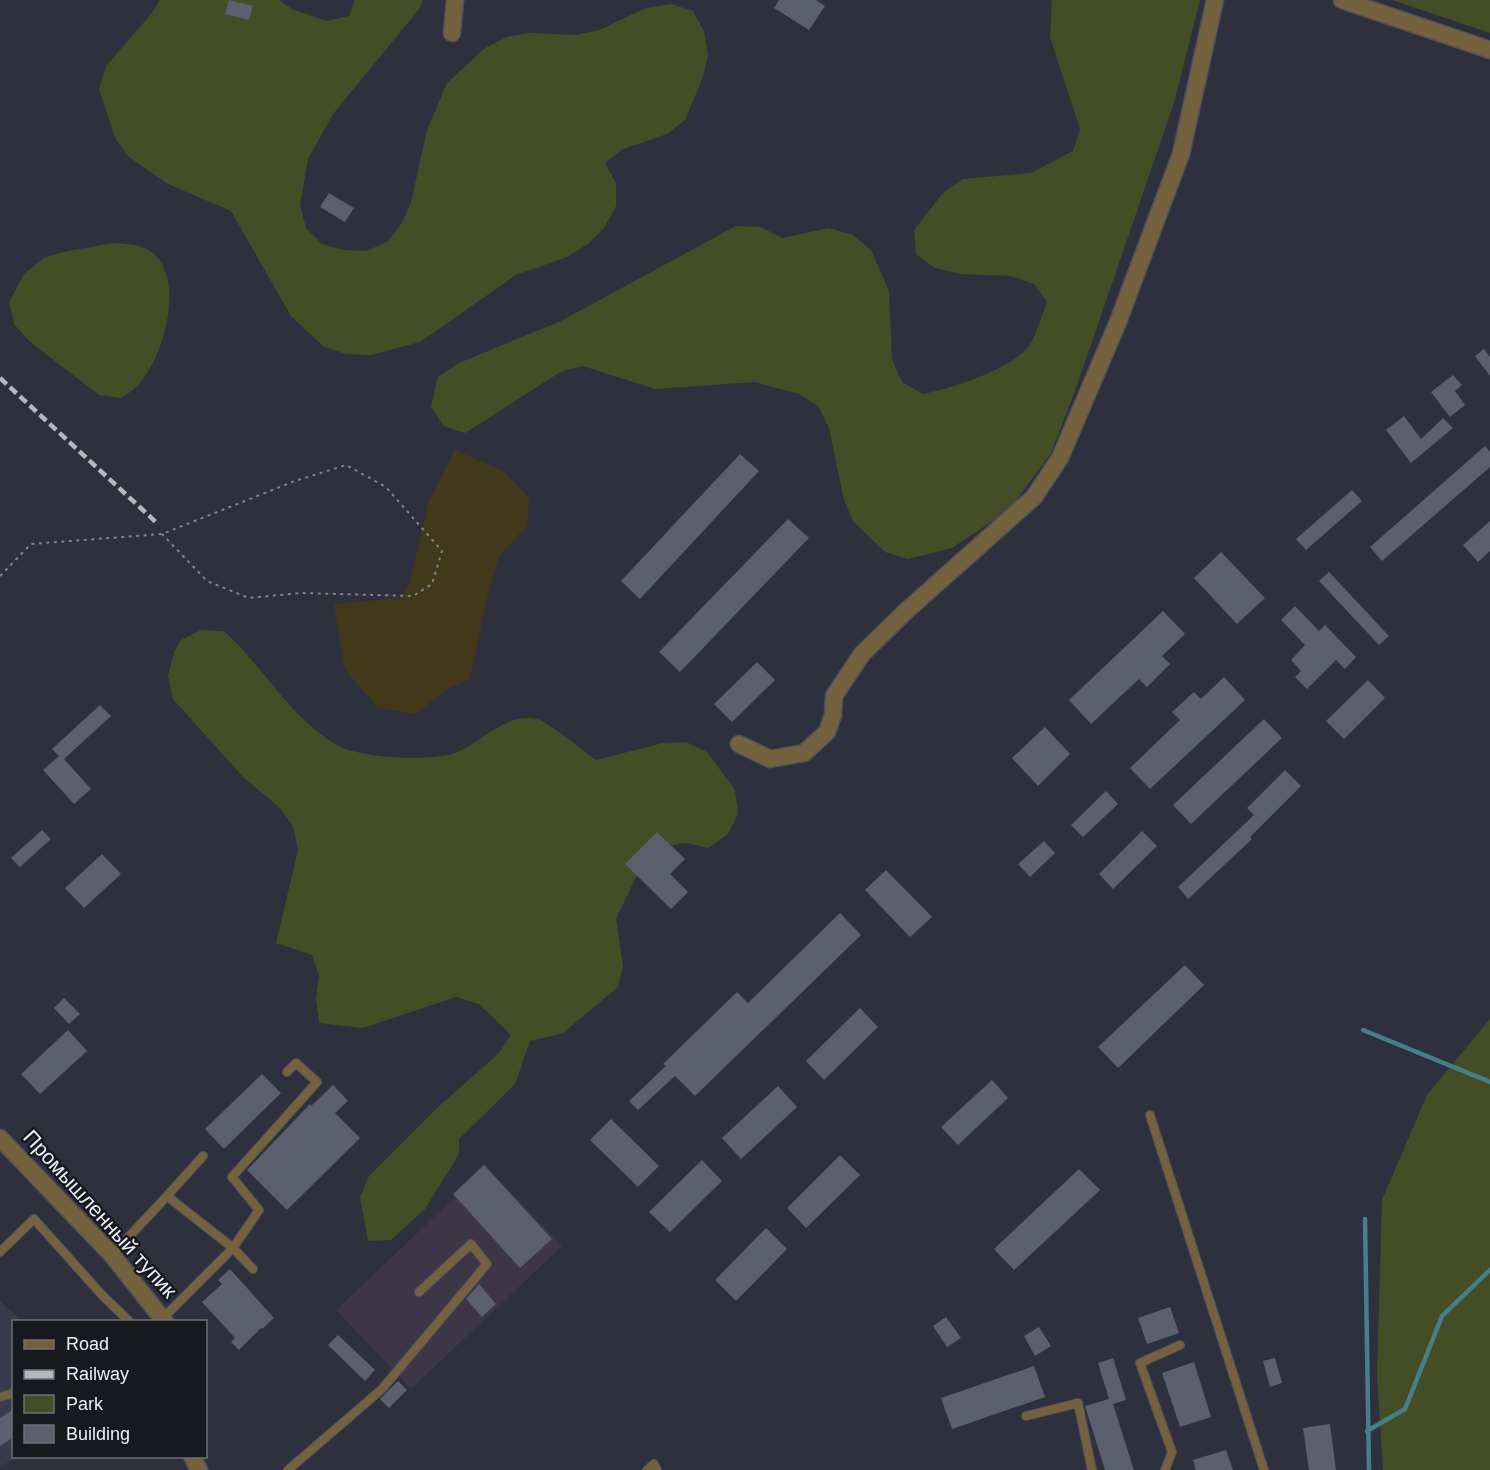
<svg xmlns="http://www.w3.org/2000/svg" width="1490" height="1470" viewBox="0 0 1490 1470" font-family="Helvetica,sans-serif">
  <rect width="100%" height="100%" fill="#2e313d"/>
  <path fill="#3c3646" d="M 487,1167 L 562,1246 L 411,1389 L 336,1310 Z"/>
  <path fill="#373b4c" d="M 0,1301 L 22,1321 L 14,1322 L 14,1456 L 18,1457 L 0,1467 Z"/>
  <path fill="#454d27" d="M 160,0 L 279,0 L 292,9 L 326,21 L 349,16 L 355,0 L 423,0 L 420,8 L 333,114 L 308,159 L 300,205 L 306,228 L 322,244 L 344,250 L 367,251 L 388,241 L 402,223 L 411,202 L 427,130 L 447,83 L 485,48 L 507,37 L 530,33 L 576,35 L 599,30 L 646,8 L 671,4 L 693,11 L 704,31 L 708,54 L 703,77 L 685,120 L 667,134 L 623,149 L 605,163 L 616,183 L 616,206 L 604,228 L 588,244 L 567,257 L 516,275 L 420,342 L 371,355 L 346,354 L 324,347 L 291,316 L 231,211 L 168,184 L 129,157 L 115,138 L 99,89 L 106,66 L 152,13 Z
    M 1052,0 L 1200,0 L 1173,106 L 1075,391 L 1051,453 L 1009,510 L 952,548 L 908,559 L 885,552 L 853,521 L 844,500 L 829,428 L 818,406 L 799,394 L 755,382 L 655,389 L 583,366 L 562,371 L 465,433 L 444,426 L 431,407 L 438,377 L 459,363 L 561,321 L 736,226 L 761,227 L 782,238 L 829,228 L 853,235 L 871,250 L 889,291 L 892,359 L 902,382 L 923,394 C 951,389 1012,369 1029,346 C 1037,334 1041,316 1047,302 L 1034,284 L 1011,276 L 961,274 L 935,268 L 916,254 L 914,230 L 943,193 L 963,179 L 1031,173 L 1073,151 L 1080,129 L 1050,37 Z
    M 1392,0 L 1490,0 L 1490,33 Z
    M 113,243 C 127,244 146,244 156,256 C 184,286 163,357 139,384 C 134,390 127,394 121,398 L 99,395 L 29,341 L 14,324 L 9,302 L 24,274 L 45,257 L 68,251 Z
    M 201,630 L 224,631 C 264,667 290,719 339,746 C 362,758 430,762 455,753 C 482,743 505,712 537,719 C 547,721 585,752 596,760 L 663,743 L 686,742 L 707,752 L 735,790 L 738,814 L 728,834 L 708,848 L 686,843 L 664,846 L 645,858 L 616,919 L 623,966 L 618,987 L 563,1033 L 530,1041 L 515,1084 L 459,1139 L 459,1154 L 425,1209 L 391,1240 L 368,1241 L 360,1197 L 369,1176 L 436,1109 L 498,1054 L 511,1035 L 479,1004 L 456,997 L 363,1028 L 319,1023 L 316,999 L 319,976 L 312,955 L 276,943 L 298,850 L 293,826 L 280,808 L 243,777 L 173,699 L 168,676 L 174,652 L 181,640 Z
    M 1490,1019 L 1490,1470 L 1383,1470 L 1377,1375 L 1382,1200 L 1427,1095 Z"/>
  <path fill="#413919" d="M 455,450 L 503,471 L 529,498 L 527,526 L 500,554 L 487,598 L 470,679 L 451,687 L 414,714 L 377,707 L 344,668 L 334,604 L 400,598 L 409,586 L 429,501 Z"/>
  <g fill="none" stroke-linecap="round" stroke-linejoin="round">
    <path stroke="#448087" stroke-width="4.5" d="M 1363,1030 L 1490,1082
      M 1365,1219 L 1369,1470
      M 1367,1431 L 1405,1409 L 1442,1316 L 1490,1270"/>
  </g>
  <path fill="#5c5f6d" d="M 229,0 L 253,6 L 249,20 L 225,14 Z
    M 779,0 L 816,0 L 825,6 L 809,30 L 774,8 Z
    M 329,193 L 354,208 L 345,222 L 320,207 Z
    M 1484,349 L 1490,357 L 1490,376 L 1475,356 Z
    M 1453,375 L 1462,385 L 1455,391 L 1465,405 L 1450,417 L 1431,392 Z
    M 1404,416 L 1421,439 L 1443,418 L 1453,428 L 1411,463 L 1386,430 Z
    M 1485,446 L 1490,452 L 1490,467 L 1382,561 L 1370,547 Z
    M 740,454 L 759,471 L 640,599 L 621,581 Z
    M 1352,490 L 1362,501 L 1306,550 L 1296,539 Z
    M 788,519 L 809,538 L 680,672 L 659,652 Z
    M 1490,521 L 1490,551 L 1478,562 L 1463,545 Z
    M 1221,552 L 1265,598 L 1237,624 L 1194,578 Z
    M 1329,572 L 1389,636 L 1379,645 L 1319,581 Z
    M 1295,606 L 1319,631 L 1325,625 L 1356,657 L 1345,669 L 1336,660 L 1307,689 L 1295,677 L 1301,671 L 1291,660 L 1305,645 L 1281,620 Z
    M 1163,611 L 1185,634 L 1162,656 L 1170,664 L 1147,687 L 1139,679 L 1091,724 L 1069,700 Z
    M 757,662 L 775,680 L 732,722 L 714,704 Z
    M 1224,677 L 1245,700 L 1150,789 L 1130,768 L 1180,720 L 1172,712 L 1194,692 L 1201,699 Z
    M 1368,680 L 1385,698 L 1344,739 L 1326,721 Z
    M 100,705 L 111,716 L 64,759 L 91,789 L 74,804 L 43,770 L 59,756 L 52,749 Z
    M 1264,719 L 1282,738 L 1191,824 L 1173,805 Z
    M 1045,727 L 1070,754 L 1038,786 L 1012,758 Z
    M 1285,770 L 1301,786 L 1250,837 L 1252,839 L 1188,899 L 1178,887 L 1254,815 L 1247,808 Z
    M 1106,791 L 1118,804 L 1083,837 L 1071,825 Z
    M 42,830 L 51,839 L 20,867 L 11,858 Z
    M 1142,831 L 1157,846 L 1113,889 L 1099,874 Z
    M 657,832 L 685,859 L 670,874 L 688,892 L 671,909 L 625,864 Z
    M 1044,841 L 1055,853 L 1030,877 L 1018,864 Z
    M 102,854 L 121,874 L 84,908 L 65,888 Z
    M 886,870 L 932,917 L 910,937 L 865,890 Z
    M 840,913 L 861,935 L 695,1096 L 675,1076 L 638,1110 L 629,1101 L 666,1066 L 663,1064 L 737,992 L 748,1003 Z
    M 1185,965 L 1204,985 L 1118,1068 L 1098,1047 Z
    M 64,998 L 80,1014 L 69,1024 L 54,1008 Z
    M 860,1008 L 878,1027 L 824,1080 L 806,1061 Z
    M 68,1030 L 87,1051 L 40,1094 L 21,1074 Z
    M 262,1074 L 281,1093 L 224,1149 L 205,1129 Z
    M 992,1080 L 1008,1098 L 958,1145 L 941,1127 Z
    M 333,1085 L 348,1101 L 335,1113 L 360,1138 L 287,1210 L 247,1170 L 310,1104 L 311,1106 Z
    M 778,1086 L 797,1107 L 741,1159 L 722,1138 Z
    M 611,1119 L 659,1166 L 638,1187 L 590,1140 Z
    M 840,1155 L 860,1175 L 806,1228 L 787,1208 Z
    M 702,1160 L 722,1181 L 670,1232 L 649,1212 Z
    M 484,1165 L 552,1239 L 520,1268 L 453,1194 Z
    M 1079,1169 L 1100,1190 L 1014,1270 L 994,1249 Z
    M 766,1228 L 787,1249 L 736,1301 L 715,1280 Z
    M 230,1269 L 274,1318 L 262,1329 L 261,1328 L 239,1350 L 231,1342 L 235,1338 L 202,1302 L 222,1284 L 218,1280 Z
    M 479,1284 L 496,1304 L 482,1317 L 466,1299 Z
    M 1170,1307 L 1179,1333 L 1147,1344 L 1138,1318 Z
    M 946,1317 L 961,1338 L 947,1347 L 933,1326 Z
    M 1039,1327 L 1051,1346 L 1035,1356 L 1024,1336 Z
    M 338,1335 L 375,1370 L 365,1381 L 328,1345 Z
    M 1113,1358 L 1126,1400 L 1113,1404 L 1134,1470 L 1105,1470 L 1085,1406 L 1109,1399 L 1098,1363 Z
    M 1275,1358 L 1282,1383 L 1270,1387 L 1263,1361 Z
    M 1194,1362 L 1211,1417 L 1180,1427 L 1162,1373 Z
    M 1034,1366 L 1045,1397 L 952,1429 L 941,1398 Z
    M 398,1381 L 407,1390 L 389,1408 L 380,1399 Z
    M 14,1409 L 14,1437 L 0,1446 L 0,1418 Z
    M 1330,1424 L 1336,1470 L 1309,1470 L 1303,1428 Z
    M 1226,1450 L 1233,1470 L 1196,1470 L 1193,1460 Z"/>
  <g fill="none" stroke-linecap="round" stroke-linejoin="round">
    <g stroke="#4d4f5b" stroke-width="10">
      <path id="service" d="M 1150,1115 L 1264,1470
        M 203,1156 L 167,1196 L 233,1248 L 259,1210 L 232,1177 L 317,1082 L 296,1063 L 287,1072
        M 0,1252 L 34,1219 L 102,1295 L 130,1322
        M 112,1255 L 167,1196
        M 163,1318 L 233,1248 L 253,1269
        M 0,1397 L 14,1393
        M 1026,1416 L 1078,1403 L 1092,1470
        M 288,1470 L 382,1389 L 487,1264 L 471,1244 L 419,1292
        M 647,1470 L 654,1464 L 657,1470
        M 1165,1470 L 1172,1452 L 1140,1363 L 1180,1345"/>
    </g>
    <g stroke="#4d4f5b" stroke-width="19">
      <path id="minor" d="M 1342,0 L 1490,50
        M 452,33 L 455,0
        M 739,744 L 770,759 L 804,753 L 827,732 L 833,715 L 834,696 L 862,654 L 905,612 L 1034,497 L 1060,458 L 1118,322 L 1181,154 L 1215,0
        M 0,1138 L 112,1255 L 165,1322
        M 192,1456 L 199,1470"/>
    </g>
    <path stroke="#81848e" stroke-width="2" stroke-dasharray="3 4.5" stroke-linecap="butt" d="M 0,576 L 31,544 L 162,534 L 295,481 L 346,465 L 386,487 L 442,551 L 432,584 L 413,596 L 300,593 L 249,598 L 207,581 L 162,534"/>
    <use href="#service" stroke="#74623f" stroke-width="8"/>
    <use href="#minor" stroke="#74623f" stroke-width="16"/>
    <path stroke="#b5b8c1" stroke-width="4.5" stroke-dasharray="9 4.5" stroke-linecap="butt" d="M 0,378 L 158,524"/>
  </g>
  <g text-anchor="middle" stroke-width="5" stroke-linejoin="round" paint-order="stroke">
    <g font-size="21" fill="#edeff7" stroke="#18191f">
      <text transform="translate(100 1214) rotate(48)" y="7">Промышленный тупик</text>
    </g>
  </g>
  <rect x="12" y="1320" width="195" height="138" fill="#18191f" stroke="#6d6f75" stroke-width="1.5"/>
  <rect x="24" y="1340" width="30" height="9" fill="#74623f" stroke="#6d6f75" stroke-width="1.5"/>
  <text x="66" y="1350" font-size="18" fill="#edeff7">Road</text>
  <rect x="24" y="1370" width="30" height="9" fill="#b5b8c1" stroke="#6d6f75" stroke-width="1.5"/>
  <text x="66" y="1380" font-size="18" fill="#edeff7">Railway</text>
  <rect x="24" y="1395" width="30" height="18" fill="#454d27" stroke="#6d6f75" stroke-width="1.5"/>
  <text x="66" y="1410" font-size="18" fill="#edeff7">Park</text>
  <rect x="24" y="1425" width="30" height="18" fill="#5c5f6d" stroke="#6d6f75" stroke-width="1.5"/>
  <text x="66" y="1440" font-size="18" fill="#edeff7">Building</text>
</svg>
